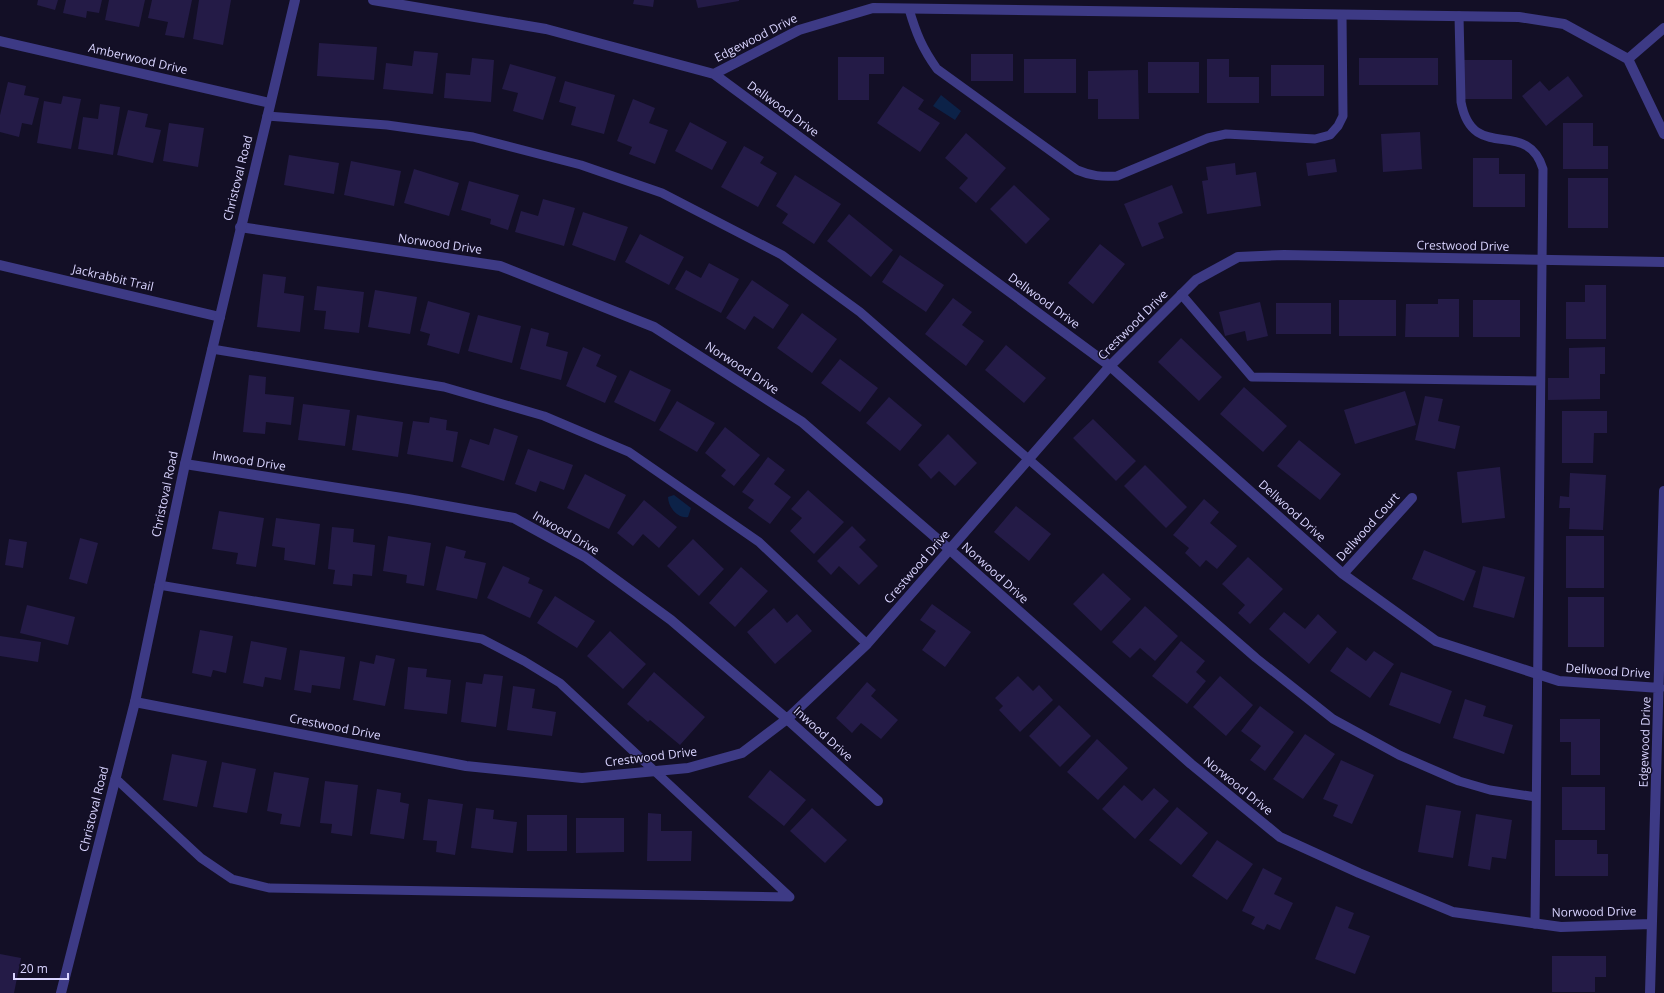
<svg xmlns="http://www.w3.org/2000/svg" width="1664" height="993" viewBox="0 0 1664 993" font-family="'Open Sans',sans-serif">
  <rect width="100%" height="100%" fill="#130f26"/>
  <path fill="#0c2248" d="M 941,95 L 961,111 L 955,120 L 933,106 Z
    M 674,495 L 691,508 L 688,517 C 678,519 668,507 668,497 Z"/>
  <path fill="#241b47" d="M 38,0 L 58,0 L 55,10 L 37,5 Z
    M 66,0 L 102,0 L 99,13 L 87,11 L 86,18 L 63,13 Z
    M 109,0 L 145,0 L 139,27 L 105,20 Z
    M 152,0 L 192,0 L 184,38 L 165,35 L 168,22 L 148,18 Z
    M 199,0 L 231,0 L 223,45 L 193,39 Z
    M 634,0 L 654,0 L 653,7 L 633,4 Z
    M 696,0 L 739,0 L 739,1 L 698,8 Z
    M 319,43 L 377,47 L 374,80 L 317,76 Z
    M 414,51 L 438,53 L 433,94 L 383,89 L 386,63 L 412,66 Z
    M 971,54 L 1013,54 L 1013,81 L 971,81 Z
    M 838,57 L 884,57 L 884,74 L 869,74 L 869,100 L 838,100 Z
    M 472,58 L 494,60 L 491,102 L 444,98 L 446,73 L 470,75 Z
    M 1359,58 L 1438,58 L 1438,85 L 1359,85 Z
    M 1024,59 L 1076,59 L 1076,93 L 1024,93 Z
    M 1207,59 L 1229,59 L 1229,77 L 1259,77 L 1259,103 L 1207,103 Z
    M 1463,60 L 1512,60 L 1512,99 L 1463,99 Z
    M 1148,62 L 1199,62 L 1199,93 L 1148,93 Z
    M 510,64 L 556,77 L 543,120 L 513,111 L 518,93 L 502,89 Z
    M 1271,65 L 1324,65 L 1324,96 L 1271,96 Z
    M 1138,70 L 1139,119 L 1098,119 L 1098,99 L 1088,99 L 1088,71 Z
    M 1568,76 L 1583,96 L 1546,126 L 1522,96 L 1540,81 L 1549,91 Z
    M 565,81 L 615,95 L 604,134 L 571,125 L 576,107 L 559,102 Z
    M 8,82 L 26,86 L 24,95 L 39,98 L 32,125 L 22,123 L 19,137 L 0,132 L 0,115 Z
    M 903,86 L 924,100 L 918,109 L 940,123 L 920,152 L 877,123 Z
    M 63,96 L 81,99 L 71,149 L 37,143 L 44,101 L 61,104 Z
    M 633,99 L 655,108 L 649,123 L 668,130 L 655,164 L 629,154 L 632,147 L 617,141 Z
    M 100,104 L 120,107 L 113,155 L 78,149 L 83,117 L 98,119 Z
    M 128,110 L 148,114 L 145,127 L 161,130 L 153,163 L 117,155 Z
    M 690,122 L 727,142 L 712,170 L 675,151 Z
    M 169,123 L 204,128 L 198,167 L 163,161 Z
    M 1563,123 L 1593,123 L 1593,146 L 1608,146 L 1608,169 L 1563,169 Z
    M 1420,132 L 1422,169 L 1383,172 L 1381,134 Z
    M 966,133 L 1006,168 L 976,203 L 959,188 L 968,178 L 945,158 Z
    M 744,146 L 764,157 L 760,163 L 777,173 L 758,207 L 721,187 Z
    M 289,155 L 339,163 L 334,194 L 284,185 Z
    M 1473,158 L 1499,158 L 1499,174 L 1525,174 L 1525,207 L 1473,207 Z
    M 1335,159 L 1337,172 L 1308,176 L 1306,163 Z
    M 351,161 L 401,171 L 394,206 L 344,195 Z
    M 1235,163 L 1236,175 L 1256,172 L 1261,206 L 1207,214 L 1202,181 L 1208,180 L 1206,167 Z
    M 414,169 L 459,183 L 449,216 L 404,203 Z
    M 795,175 L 841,204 L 814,244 L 782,223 L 788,214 L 776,206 Z
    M 1568,178 L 1608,178 L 1608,228 L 1568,228 Z
    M 469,181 L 519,195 L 508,230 L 490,224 L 491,219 L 461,210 Z
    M 1014,185 L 1050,219 L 1026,244 L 990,209 Z
    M 1172,185 L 1183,213 L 1158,223 L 1164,238 L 1142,247 L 1124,204 Z
    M 543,199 L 575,208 L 564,246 L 515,232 L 521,211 L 538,216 Z
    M 583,212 L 628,227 L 615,261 L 572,245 Z
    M 849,214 L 893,250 L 871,277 L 827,241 Z
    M 640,234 L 684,257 L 669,285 L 625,262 Z
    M 1100,244 L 1125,264 L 1093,304 L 1068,283 Z
    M 900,255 L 944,285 L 926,312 L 882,282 Z
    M 709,263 L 739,279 L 721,313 L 675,289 L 686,270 L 701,278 Z
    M 263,274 L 286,277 L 284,293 L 304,296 L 300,332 L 257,327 Z
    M 752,280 L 789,305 L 773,329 L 754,316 L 745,330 L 726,318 Z
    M 1585,285 L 1606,285 L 1606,339 L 1566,339 L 1566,302 L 1585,302 Z
    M 317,286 L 364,292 L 359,333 L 324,329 L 326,311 L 314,310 Z
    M 375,290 L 417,297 L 410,334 L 368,327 Z
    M 953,298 L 972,312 L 962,325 L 984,341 L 966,366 L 925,334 Z
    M 1438,299 L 1459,299 L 1459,337 L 1405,337 L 1406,304 L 1438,304 Z
    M 1339,300 L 1396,300 L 1396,336 L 1339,336 Z
    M 1473,300 L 1520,300 L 1520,337 L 1473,337 Z
    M 428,301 L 470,313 L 459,354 L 427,345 L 430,334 L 420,331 Z
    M 1260,302 L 1268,336 L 1247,341 L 1245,331 L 1225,336 L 1219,312 Z
    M 1276,303 L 1331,303 L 1331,334 L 1276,334 Z
    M 802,313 L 837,339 L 812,373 L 777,348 Z
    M 478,315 L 521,326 L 512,363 L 468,351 Z
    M 531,328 L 549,333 L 546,346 L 568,352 L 561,380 L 520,369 Z
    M 1181,338 L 1222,377 L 1199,401 L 1158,362 Z
    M 1006,345 L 1046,378 L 1024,403 L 985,370 Z
    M 583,347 L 601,355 L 596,366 L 617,376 L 605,403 L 566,386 Z
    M 1605,347 L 1605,374 L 1600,374 L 1600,399 L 1548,400 L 1548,378 L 1569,378 L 1569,348 Z
    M 840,359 L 878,388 L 860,412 L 821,383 Z
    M 630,370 L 671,390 L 655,422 L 614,402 Z
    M 249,375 L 266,377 L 265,394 L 294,397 L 291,425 L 266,422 L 265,434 L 243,432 Z
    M 1244,387 L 1287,426 L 1263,452 L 1220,414 Z
    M 1405,391 L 1416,425 L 1355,444 L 1344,410 Z
    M 1425,396 L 1443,399 L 1438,421 L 1460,426 L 1455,449 L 1415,440 Z
    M 889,397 L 922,425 L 900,451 L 866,423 Z
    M 677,401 L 715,423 L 697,452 L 659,430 Z
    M 303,404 L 350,410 L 345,446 L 298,440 Z
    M 1562,411 L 1607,411 L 1607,433 L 1594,433 L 1593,463 L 1562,463 Z
    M 357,415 L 403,422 L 398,457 L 352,450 Z
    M 430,417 L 447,420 L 446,430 L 458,432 L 453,462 L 407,454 L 413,421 L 429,423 Z
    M 1093,419 L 1136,461 L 1116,481 L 1073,438 Z
    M 725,427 L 760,455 L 734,486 L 721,476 L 726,470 L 705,453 Z
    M 494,428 L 518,436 L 504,481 L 461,467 L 470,439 L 489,445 Z
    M 948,434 L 977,463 L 955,486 L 939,471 L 931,479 L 918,465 Z
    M 1299,440 L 1341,474 L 1320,500 L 1277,466 Z
    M 528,449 L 573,465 L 564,490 L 540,481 L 536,492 L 515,484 Z
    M 768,457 L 785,470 L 774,484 L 791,497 L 770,524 L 748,508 L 754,500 L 742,492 Z
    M 1145,465 L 1187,507 L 1166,528 L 1124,486 Z
    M 1500,467 L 1505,518 L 1462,523 L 1457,472 Z
    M 1570,473 L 1606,475 L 1603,530 L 1569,529 L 1570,508 L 1559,508 L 1560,496 L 1569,497 Z
    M 585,474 L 626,495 L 609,529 L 567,508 Z
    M 808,490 L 844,522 L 814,554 L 790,531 L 802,518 L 791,509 Z
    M 1204,499 L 1219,512 L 1210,523 L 1237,546 L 1217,569 L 1206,560 L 1200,567 L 1185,553 L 1189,548 L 1173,535 Z
    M 644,500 L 677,527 L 659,548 L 643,534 L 633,546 L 617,533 Z
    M 1016,506 L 1051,534 L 1029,561 L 994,532 Z
    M 219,511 L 264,518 L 256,567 L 236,564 L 238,553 L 212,549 Z
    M 276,518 L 320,524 L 315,565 L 284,560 L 285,548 L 272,546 Z
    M 852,526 L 866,540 L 859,547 L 878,566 L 859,585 L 839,566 L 831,575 L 817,561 Z
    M 332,527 L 354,529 L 353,542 L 375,545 L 372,576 L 353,574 L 352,586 L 333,584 L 335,570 L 328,569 Z
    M 388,536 L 431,543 L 424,586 L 406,583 L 407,575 L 383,571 Z
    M 1566,536 L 1604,536 L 1604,588 L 1566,588 Z
    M 80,538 L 98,543 L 87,584 L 69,579 Z
    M 9,539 L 27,542 L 23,568 L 5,565 Z
    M 693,539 L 724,569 L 699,596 L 667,566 Z
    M 446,546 L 466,551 L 464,558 L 486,563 L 477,599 L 436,590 Z
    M 1424,550 L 1476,571 L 1464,601 L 1412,579 Z
    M 1248,557 L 1283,589 L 1250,624 L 1238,613 L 1245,605 L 1222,584 Z
    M 503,566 L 530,578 L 528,583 L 543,590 L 530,618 L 487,598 Z
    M 1483,566 L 1525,577 L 1514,618 L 1473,607 Z
    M 741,567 L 768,591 L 735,627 L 709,603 Z
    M 1103,573 L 1131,599 L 1101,631 L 1073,604 Z
    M 555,596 L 595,621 L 577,648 L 537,623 Z
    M 1568,597 L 1604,597 L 1604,647 L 1568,647 Z
    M 932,604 L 971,632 L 945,667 L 922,650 L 936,631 L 920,620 Z
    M 27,605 L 75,617 L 68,645 L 20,633 Z
    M 1145,606 L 1178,636 L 1155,661 L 1140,648 L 1130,658 L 1112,642 Z
    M 774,608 L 787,623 L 797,614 L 812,631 L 775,664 L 747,632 Z
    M 1284,612 L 1305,629 L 1318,614 L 1337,632 L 1309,664 L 1269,629 Z
    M 200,630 L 233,636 L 226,673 L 213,670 L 211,677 L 192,673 Z
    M 610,631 L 646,664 L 623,689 L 587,656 Z
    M 0,636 L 41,642 L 38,662 L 0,656 Z
    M 251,641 L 287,648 L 281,680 L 265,677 L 263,687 L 243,683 Z
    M 1181,641 L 1205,661 L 1196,672 L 1206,681 L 1187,704 L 1152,676 Z
    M 1347,647 L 1366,661 L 1374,651 L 1394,664 L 1370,698 L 1330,671 Z
    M 300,650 L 345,657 L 340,689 L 312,685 L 311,693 L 294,690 Z
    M 376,655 L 395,659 L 385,706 L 353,700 L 360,661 L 374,664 Z
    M 408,667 L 427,669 L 426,677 L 451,680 L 447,714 L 404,709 Z
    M 654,672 L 705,717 L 680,745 L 650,720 L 648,722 L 627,704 Z
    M 1401,672 L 1452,691 L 1440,724 L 1389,705 Z
    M 484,674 L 503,676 L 496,727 L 461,722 L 466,682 L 482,684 Z
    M 1018,676 L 1033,691 L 1039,685 L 1053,700 L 1020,732 L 999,710 L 1003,706 L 995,698 Z
    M 1220,676 L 1253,705 L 1226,736 L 1193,707 Z
    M 867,682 L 876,690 L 871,696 L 898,720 L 881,739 L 861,723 L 852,733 L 836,718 Z
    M 513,686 L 535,689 L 532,708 L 556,712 L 552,736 L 507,730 Z
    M 1465,699 L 1486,706 L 1483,716 L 1513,725 L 1504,754 L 1453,738 Z
    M 1059,705 L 1091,736 L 1060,767 L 1029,736 Z
    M 1260,706 L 1294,732 L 1265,771 L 1250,760 L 1261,746 L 1241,731 Z
    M 1560,719 L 1600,719 L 1600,775 L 1571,775 L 1571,742 L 1560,742 Z
    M 1305,734 L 1335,754 L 1303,799 L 1273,779 Z
    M 1097,739 L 1128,768 L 1098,800 L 1067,772 Z
    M 172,754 L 207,761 L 197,807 L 163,800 Z
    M 1341,760 L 1374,775 L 1352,824 L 1333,816 L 1338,805 L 1323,799 Z
    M 222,762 L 256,769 L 247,813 L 213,807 Z
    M 770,770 L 806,800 L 784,826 L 748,797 Z
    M 274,772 L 309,778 L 300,827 L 280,824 L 282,814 L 267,811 Z
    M 325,781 L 358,785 L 352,836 L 331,833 L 332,824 L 320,823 Z
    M 1124,785 L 1142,801 L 1154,788 L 1169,801 L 1135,839 L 1102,809 Z
    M 1562,787 L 1605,787 L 1605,830 L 1562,830 Z
    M 377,789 L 401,793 L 400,802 L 409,804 L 404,839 L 370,834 Z
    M 428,799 L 463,804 L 455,855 L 436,852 L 437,841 L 423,840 Z
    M 1426,805 L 1461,811 L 1453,858 L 1418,852 Z
    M 1177,807 L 1208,833 L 1181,865 L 1149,840 Z
    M 476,808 L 494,810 L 493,819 L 517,822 L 513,853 L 471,848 Z
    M 812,808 L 847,840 L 825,863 L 790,831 Z
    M 648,813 L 661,814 L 661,831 L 692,831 L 691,861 L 647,861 Z
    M 1476,814 L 1512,820 L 1506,859 L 1492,857 L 1490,870 L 1468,866 Z
    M 527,815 L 567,815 L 567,851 L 527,851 Z
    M 576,818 L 624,818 L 624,852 L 576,853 Z
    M 1217,840 L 1253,864 L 1227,900 L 1192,876 Z
    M 1555,840 L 1597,840 L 1597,854 L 1608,854 L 1608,876 L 1555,876 Z
    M 1263,868 L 1282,878 L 1274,894 L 1293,903 L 1280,930 L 1267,924 L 1264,930 L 1251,924 L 1255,917 L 1242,911 Z
    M 1336,906 L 1354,913 L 1348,928 L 1370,936 L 1355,974 L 1315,959 Z
    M 0,954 L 21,958 L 14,993 L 0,993 Z
    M 1552,956 L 1606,956 L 1606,977 L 1595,977 L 1595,992 L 1552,992 Z"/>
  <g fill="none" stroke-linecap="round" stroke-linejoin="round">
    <path stroke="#3d3a85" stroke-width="9" d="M 909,9 C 916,33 922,48 937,69 L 1077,170 C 1091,176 1102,177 1117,176 L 1208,138 L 1226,134 L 1315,139 L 1330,135 L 1338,126 L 1343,116 L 1342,15
      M 1459,16 L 1461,102 C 1473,165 1527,116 1543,169 L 1535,924
      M 267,116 L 387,125 L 473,137 L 581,165 L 662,193 L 782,255 L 860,312 L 1256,658 L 1333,719 L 1399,755 L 1459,781 L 1490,790 L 1536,797
      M 1181,294 L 1252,377 L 1540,381
      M 212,349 L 444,387 L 544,416 L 629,452 L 759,542 L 867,644
      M 115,778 L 201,858 L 232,879 L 269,888 L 790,897 L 560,683 L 524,661 L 482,639 L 159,585"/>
    <path stroke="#3d3a85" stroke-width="10" d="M 373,0 L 546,29 L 714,74 L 1110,366 L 1343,574 L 1436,641 L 1559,681 L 1660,688
      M 0,41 L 270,103
      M 1628,59 L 1664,28
      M 714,74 L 799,30 L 873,8 L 1519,17 L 1564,24 L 1628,59 L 1664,134
      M 240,227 L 500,266 L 654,327 L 802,422 L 949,549 L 1191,764 L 1280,837 L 1359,873 L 1453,912 L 1561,927 L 1651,924
      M 0,265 L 220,317
      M 185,464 L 408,499 L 514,518 L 585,557 L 671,620 L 787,719 L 878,801
      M 1343,574 L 1412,498
      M 135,702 L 466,766 L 582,778 L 688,768 L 742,753 L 787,719 L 867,644 L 1110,366 L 1196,280 L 1238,257 L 1284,255 L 1664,262
      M 1650,993 L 1664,491"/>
    <path stroke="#3d3a85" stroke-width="10" d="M 61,993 L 135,702 L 185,464 L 295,0"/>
  </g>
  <g text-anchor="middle" stroke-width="3" stroke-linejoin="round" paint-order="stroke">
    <g font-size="12" fill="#d9d4ff" stroke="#130f26">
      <text transform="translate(756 38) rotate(-27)" y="4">Edgewood Drive</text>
      <text transform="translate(138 59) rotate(13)" y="4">Amberwood Drive</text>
      <text transform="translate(783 109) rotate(36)" y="4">Dellwood Drive</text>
      <text transform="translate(238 178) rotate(-76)" y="4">Christoval Road</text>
      <text transform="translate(440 244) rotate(8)" y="4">Norwood Drive</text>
      <text transform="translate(1463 246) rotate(1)" y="4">Crestwood Drive</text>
      <text transform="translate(113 278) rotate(13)" y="4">Jackrabbit Trail</text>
      <text transform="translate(1044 301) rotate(36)" y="4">Dellwood Drive</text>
      <text transform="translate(1133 325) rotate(-45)" y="4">Crestwood Drive</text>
      <text transform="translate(742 368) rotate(33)" y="4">Norwood Drive</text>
      <text transform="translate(249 461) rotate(9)" y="4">Inwood Drive</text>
      <text transform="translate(165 494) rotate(-78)" y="4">Christoval Road</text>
      <text transform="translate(1292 511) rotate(42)" y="4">Dellwood Drive</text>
      <text transform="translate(1368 527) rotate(-48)" y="4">Dellwood Court</text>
      <text transform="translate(566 533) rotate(30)" y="4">Inwood Drive</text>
      <text transform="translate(917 567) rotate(-49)" y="4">Crestwood Drive</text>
      <text transform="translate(995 573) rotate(42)" y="4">Norwood Drive</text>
      <text transform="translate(1608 671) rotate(4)" y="4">Dellwood Drive</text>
      <text transform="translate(335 727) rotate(11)" y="4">Crestwood Drive</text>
      <text transform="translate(823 734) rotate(42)" y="4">Inwood Drive</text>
      <text transform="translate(1645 742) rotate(-88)" y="4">Edgewood Drive</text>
      <text transform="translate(651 757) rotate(-7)" y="4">Crestwood Drive</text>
      <text transform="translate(1238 786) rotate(39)" y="4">Norwood Drive</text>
      <text transform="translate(94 809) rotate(-76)" y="4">Christoval Road</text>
      <text transform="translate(1594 912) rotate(-1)" y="4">Norwood Drive</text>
    </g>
  </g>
  <path d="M14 973v6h54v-6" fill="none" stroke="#d9d4ff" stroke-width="2"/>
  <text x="20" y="973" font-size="12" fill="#d9d4ff" stroke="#130f26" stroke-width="3" paint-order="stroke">20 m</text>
</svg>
